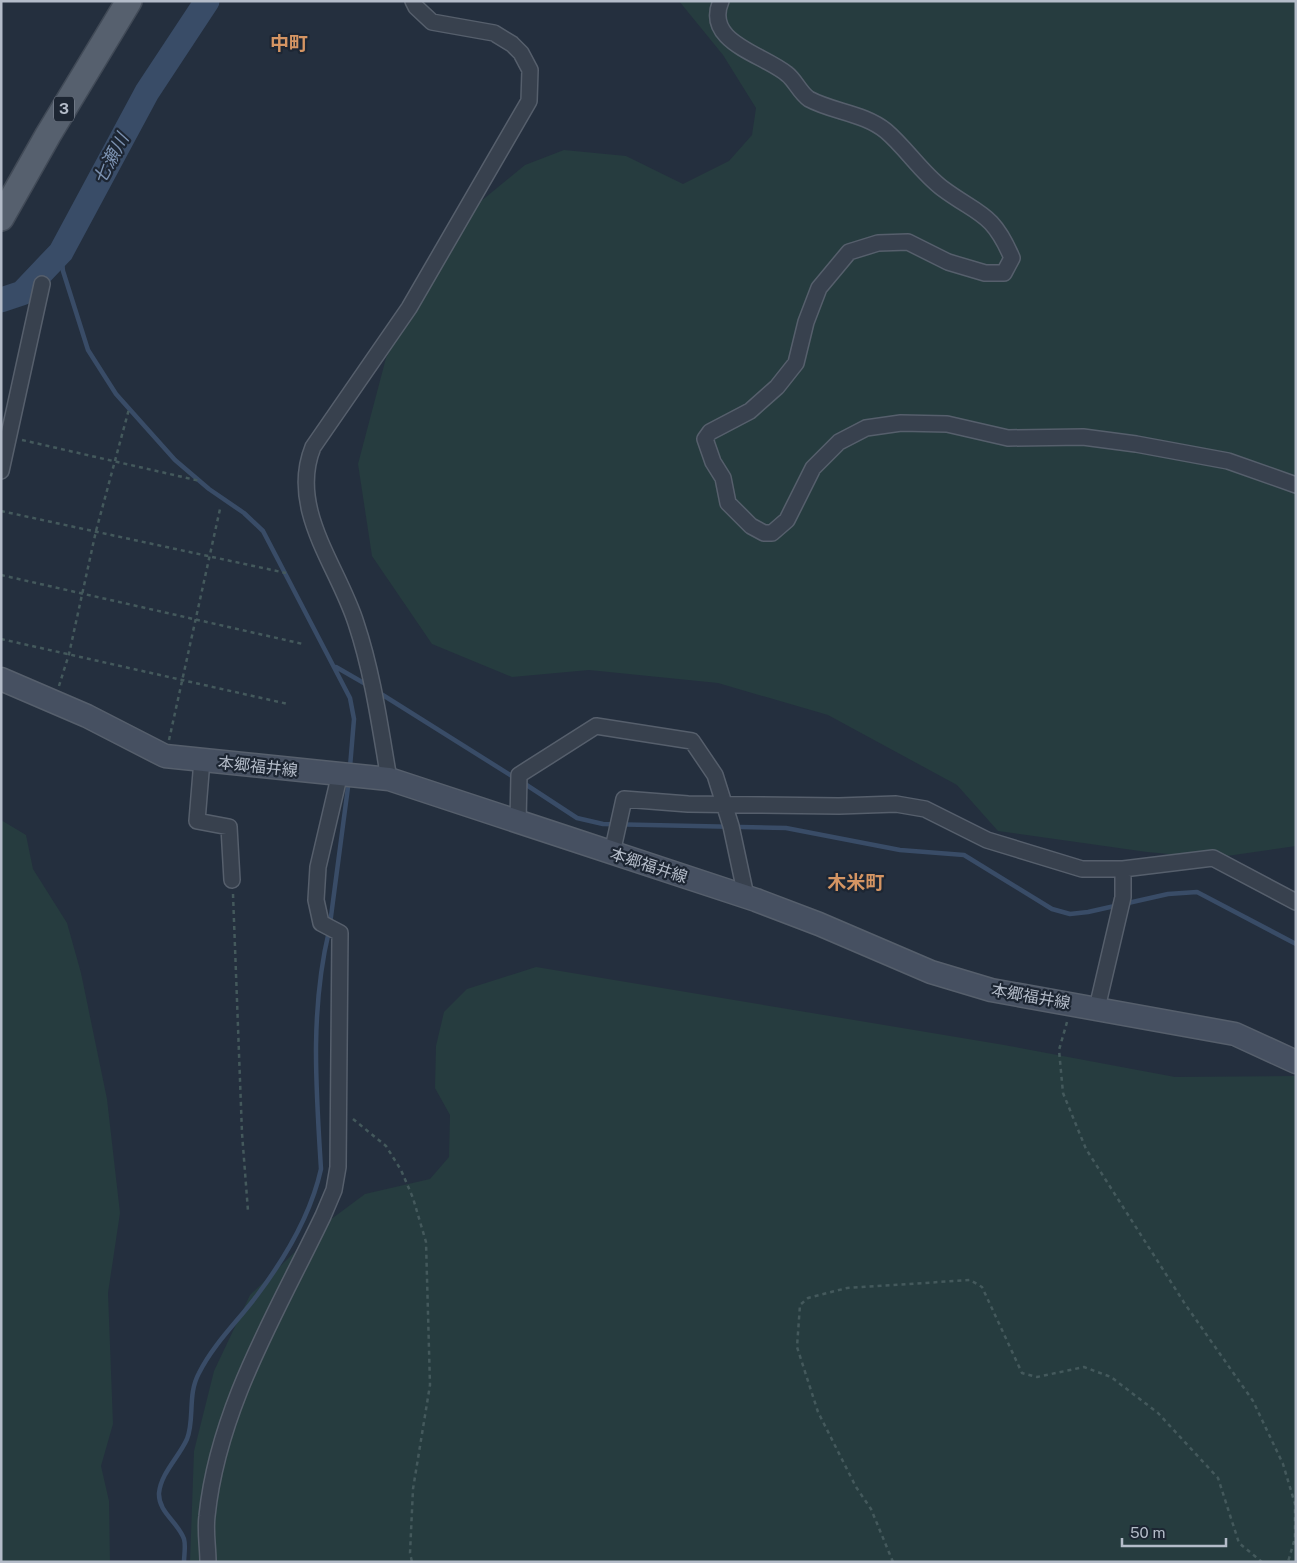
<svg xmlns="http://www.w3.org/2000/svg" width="1297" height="1563" viewBox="0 0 1297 1563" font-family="'Public Sans','Noto Sans JP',sans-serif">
  <rect width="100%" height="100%" fill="#242f3e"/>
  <path fill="#263c3f" d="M 679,1 L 1296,1 L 1296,846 L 1213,858 L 1147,852 L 998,831 L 957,785 L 828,715 L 718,683 L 589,670 L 512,677 L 432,644 L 372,556 L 358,464 L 386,358 L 452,225 L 525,165 L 564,150 L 626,156 L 683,184 L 729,161 L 752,135 L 756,108 L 723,55 Z
    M 1,820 L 26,835 L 33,869 L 67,923 L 81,973 L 107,1099 L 120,1213 L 108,1293 L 113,1424 L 101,1466 L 109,1501 L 110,1562 L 1,1562 Z
    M 536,967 L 1004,1045 L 1175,1077 L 1296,1076 L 1296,1562 L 190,1562 L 194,1451 L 214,1371 L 250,1295 L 322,1226 L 365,1194 L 430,1179 L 449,1157 L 450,1115 L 435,1088 L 436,1046 L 444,1012 L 467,989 Z"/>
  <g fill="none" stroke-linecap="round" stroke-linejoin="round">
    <path stroke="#394c67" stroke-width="4.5" d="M 61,252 L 63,271 L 88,350 L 116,394 L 175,460 L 209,489 L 244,513 L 263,531 L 350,698 L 354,719 L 350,767
      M 336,667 L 369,686
      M 378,692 L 515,778
      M 522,782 L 577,818 L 603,824 L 786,828 L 900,850 L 964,855 L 1052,909 L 1070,914 L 1088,912 L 1168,894 L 1197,892 L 1296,944
      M 330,924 L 348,787
      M 184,1562 C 184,1555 186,1546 184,1539 C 178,1522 158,1512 159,1493 C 161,1473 179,1457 187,1439 C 195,1419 187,1395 199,1373 C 214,1343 239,1320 258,1294 C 285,1258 311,1214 321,1169 C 316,1089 310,1010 329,931"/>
    <path stroke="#394c67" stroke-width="25" d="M 1,300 L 22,293 L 61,252 L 147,92 L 207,1"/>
    <g stroke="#565f6c" stroke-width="18">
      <path id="street" d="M 721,1 C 703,42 763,54 787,74 C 795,80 800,93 809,99 C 833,112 864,113 886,131 C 906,148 921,172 942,188 C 978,215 992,211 1012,258 L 1004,273 L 985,273 L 948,262 L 908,242 L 878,243 L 849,252 L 819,288 L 806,322 L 796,363 L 777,387 L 750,411 L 710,432 L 705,439 L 713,462 L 723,478 L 728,503 L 751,526 L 764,533 L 772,533 L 787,520 L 813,468 L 839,442 L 866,428 L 901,423 L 947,424 L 1008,438 L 1083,437 L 1136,444 L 1228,461 L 1296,485
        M 1,471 L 42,284
        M 202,760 L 197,821 L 229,827 L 232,880
        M 389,779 C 380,727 373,674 356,623 C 338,566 288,509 313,447 L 409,308 L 529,101 L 530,70 L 521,53 L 512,44 L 494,33 L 432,22 L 416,7 L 413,1
        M 518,822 L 519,775 L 596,726 L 692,741 L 715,775 L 731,826 L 746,896
        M 612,853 L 624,799 L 688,804 L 839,806 L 896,804 L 925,809 L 987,840 L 1082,869 L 1123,869
        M 1097,1008 L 1123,897 L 1123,869 L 1213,858 L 1296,902
        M 208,1562 C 208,1547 205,1531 207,1516 C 218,1408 277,1312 323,1216 L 334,1190 L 338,1167 L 340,933 L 321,923 L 316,900 L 318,867 L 340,773"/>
    </g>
    <g stroke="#565f6c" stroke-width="25">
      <path id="secondary" d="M 1,679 L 87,716 L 165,756 L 389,779 L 756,900 L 819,924 L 931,972 L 991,990 L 1235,1034 L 1296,1062"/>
    </g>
    <g stroke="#414a57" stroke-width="28">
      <path id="primary" d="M 1,218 L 48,135 L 129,1"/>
    </g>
    <path stroke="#44595c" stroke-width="2.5" stroke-dasharray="4 4" stroke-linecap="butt" d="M 22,440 L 200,481
      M 1,511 L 286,573
      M 1,575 L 303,644
      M 1,639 L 288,704
      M 59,686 L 69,654 L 96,531 L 129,409
      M 169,740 L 220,509
      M 233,894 L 242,1133 L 248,1211
      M 1067,1022 L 1059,1050 L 1063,1093 L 1086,1149 L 1185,1304 L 1253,1401 L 1283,1464 L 1295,1504 L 1295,1538 L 1288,1562
      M 353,1119 L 386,1146 L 401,1170 L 413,1198 L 426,1242 L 430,1385 L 413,1489 L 410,1553 L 412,1562
      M 893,1562 L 871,1509 L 856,1487 L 818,1412 L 797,1347 L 800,1305 L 808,1298 L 847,1288 L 970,1280 L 982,1287 L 1022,1373 L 1037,1377 L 1084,1367 L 1111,1377 L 1158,1413 L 1218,1478 L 1239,1543 L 1262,1562"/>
    <use href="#street" stroke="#38414e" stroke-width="15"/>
    <use href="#secondary" stroke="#465061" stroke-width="22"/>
    <use href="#primary" stroke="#56606e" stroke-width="25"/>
  </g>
  <g text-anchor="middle" stroke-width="4.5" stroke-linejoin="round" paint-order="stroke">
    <rect fill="#1d2633" stroke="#878f9c" stroke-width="1" x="54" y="96.5" width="20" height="25" rx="4"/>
    <g font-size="15" font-weight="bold" fill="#b4bcc9">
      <text x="64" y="114">3</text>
    </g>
    <g font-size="16" fill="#b4bcc9" stroke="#1d2633">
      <text transform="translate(258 766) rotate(6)" y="6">本郷福井線</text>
      <text transform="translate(649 865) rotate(18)" y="6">本郷福井線</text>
      <text transform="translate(1031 996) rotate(10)" y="6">本郷福井線</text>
    </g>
    <g font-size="18" font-style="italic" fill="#7c92b1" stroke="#1d2633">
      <text transform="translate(111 159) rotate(-62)" y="6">七瀬川</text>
    </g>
    <g font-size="19" font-weight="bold" fill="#d59563" stroke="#1d2633">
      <text x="289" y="50">中町</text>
      <text x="856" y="889">木米町</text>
    </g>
  </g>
  <rect width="1297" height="1563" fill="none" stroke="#b4bcc9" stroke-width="5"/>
  <path d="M1122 1538v8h104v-8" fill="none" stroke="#b4bcc9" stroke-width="2.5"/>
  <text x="1130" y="1538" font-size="15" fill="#b4bcc9" stroke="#1d2633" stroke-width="4" paint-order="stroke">50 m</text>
</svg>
